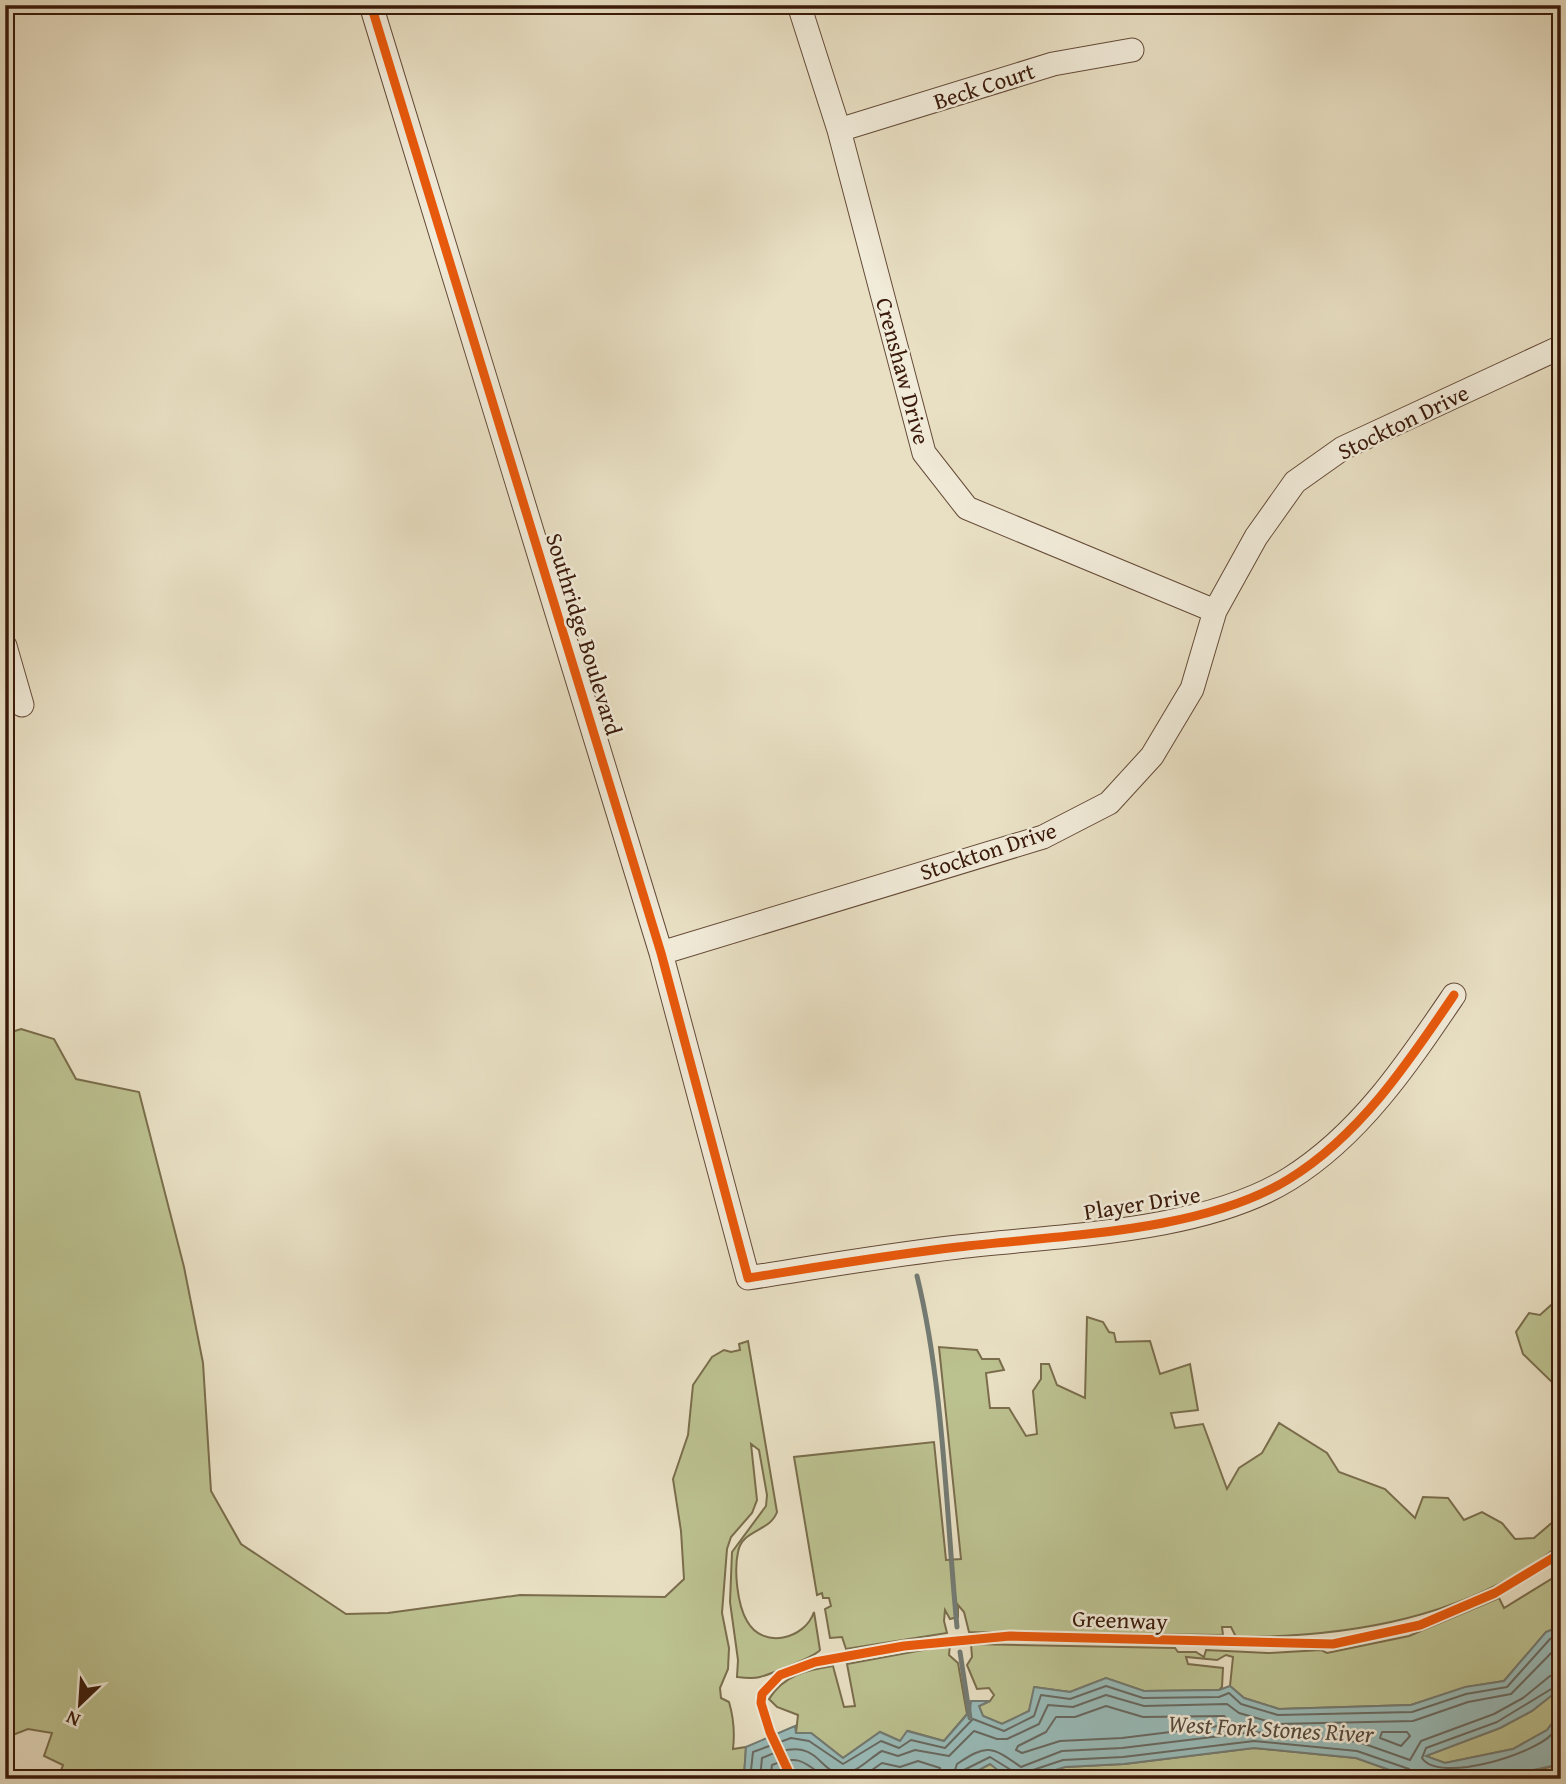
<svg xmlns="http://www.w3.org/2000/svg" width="1566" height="1784" viewBox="0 0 1566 1784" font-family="'Gentium Book Plus',serif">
  <rect width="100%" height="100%" fill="#e9e0c4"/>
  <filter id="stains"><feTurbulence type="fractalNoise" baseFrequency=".00286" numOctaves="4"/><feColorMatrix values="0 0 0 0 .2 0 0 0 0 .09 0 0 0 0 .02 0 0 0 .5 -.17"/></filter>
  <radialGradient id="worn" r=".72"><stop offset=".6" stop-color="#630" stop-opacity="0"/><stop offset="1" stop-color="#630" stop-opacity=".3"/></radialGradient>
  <path fill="#bcc190" stroke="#7a6d4c" stroke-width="2" d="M 21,1029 L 54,1039 L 76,1079 L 139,1092 L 184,1267 L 203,1363 L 211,1491 L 241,1544 L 346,1614 L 388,1613 L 520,1595 L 665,1597 L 684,1579 L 681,1531 L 673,1479 L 688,1435 L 693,1385 L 712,1357 L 724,1350 L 731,1352 L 740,1350 L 739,1344 L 748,1341 L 777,1512 C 770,1532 742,1529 738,1552 C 734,1570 737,1604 747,1621 C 763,1650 805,1639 814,1612 L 820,1650 C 816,1656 768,1675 760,1677 C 753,1679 745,1678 737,1677 L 738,1660 L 730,1602 L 732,1552 L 766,1506 L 767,1495 L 759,1450 L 751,1444 L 757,1500 L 752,1513 L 731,1537 L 727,1549 L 722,1613 L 729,1648 L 728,1669 L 720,1688 L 721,1698 L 729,1702 C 734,1719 735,1732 733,1749 L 746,1747 L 744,1776 L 739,1779 L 58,1779 L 63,1765 L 44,1756 L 52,1733 L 28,1729 L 5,1738 L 5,1034 Z
    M 1561,1296 L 1561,1391 L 1523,1354 L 1516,1332 L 1529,1313 L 1540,1315 Z
    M 1087,1317 L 1103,1322 L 1109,1332 L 1114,1333 L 1116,1342 L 1150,1341 L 1160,1374 L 1190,1364 L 1198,1410 L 1171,1413 L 1175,1428 L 1203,1424 L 1227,1489 L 1239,1468 L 1262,1453 L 1279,1423 L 1327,1453 L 1339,1472 L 1385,1489 L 1415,1518 L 1423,1497 L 1448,1498 L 1464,1520 L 1482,1512 L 1502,1523 L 1515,1539 L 1534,1538 L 1561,1515 L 1561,1544 C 1468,1618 1351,1637 1236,1637 L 1231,1627 L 1222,1627 L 1223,1635 L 969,1632 L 964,1612 L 958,1605 L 958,1617 L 950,1619 L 945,1610 L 944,1621 L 947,1633 L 846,1649 L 842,1637 L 830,1638 L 825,1609 L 831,1606 L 829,1598 L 823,1598 L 822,1593 L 817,1595 L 794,1457 L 934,1442 L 946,1560 L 961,1559 L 939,1347 L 977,1350 L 982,1359 L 999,1359 L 1004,1370 L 986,1373 L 990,1408 L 1009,1408 L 1026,1436 L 1037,1434 L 1033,1391 L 1041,1379 L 1041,1364 L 1049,1364 L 1057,1385 L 1085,1398 Z
    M 1561,1573 L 1561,1626 L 1546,1632 L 1504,1681 L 1467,1687 L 1411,1705 L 1279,1709 L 1244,1698 L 1230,1686 L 1233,1657 L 1226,1655 L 1217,1660 L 1186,1657 L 1188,1664 L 1223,1668 L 1222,1687 L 1219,1690 L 1144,1691 L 1106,1678 L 1070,1692 L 1035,1687 L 1029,1711 L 1002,1724 L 983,1716 L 979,1706 L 990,1701 L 994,1695 L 989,1688 L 977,1689 L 967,1665 L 972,1657 L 971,1644 L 1175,1648 L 1178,1652 L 1196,1652 L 1204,1657 L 1206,1650 L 1268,1653 L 1321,1650 L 1327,1653 L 1409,1636 L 1499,1598 L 1504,1608 Z
    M 950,1645 L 949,1655 L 958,1663 L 967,1714 L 944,1741 L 908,1731 L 900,1741 L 880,1732 L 843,1758 L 811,1733 L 796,1733 L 798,1715 L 777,1707 L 769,1699 C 784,1675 806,1670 833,1666 L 844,1707 L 855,1706 L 847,1664 Z
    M 1561,1688 L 1561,1712 L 1547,1730 L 1513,1749 L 1445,1763 L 1425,1756 L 1500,1728 L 1532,1711 Z
    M 1254,1748 L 1356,1758 L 1415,1779 L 1026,1779 L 1065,1767 L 1124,1764 Z
    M 990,1764 L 1015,1779 L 962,1779 Z
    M 1561,1764 L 1561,1779 L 1468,1779 L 1522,1774 Z"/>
  <path fill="#99bcba" stroke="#737b73" stroke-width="2" d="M 1561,1626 L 1561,1688 L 1532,1711 L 1500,1728 L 1426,1756 L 1445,1763 L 1513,1749 L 1547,1730 L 1561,1712 L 1561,1764 L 1496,1778 L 1415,1779 L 1356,1758 L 1254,1748 L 1124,1764 L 1065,1767 L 1026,1779 L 1004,1775 L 990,1764 L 962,1779 L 739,1779 L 744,1776 L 746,1747 L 795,1726 L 796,1733 L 811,1733 L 843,1758 L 880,1732 L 900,1741 L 907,1731 L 944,1741 L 970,1711 L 971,1701 L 990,1701 L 979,1706 L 983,1716 L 1002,1724 L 1029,1711 L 1034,1687 L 1070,1692 L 1106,1678 L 1144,1691 L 1219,1690 L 1230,1686 L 1244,1698 L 1279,1709 L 1411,1705 L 1465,1687 L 1504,1681 L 1546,1632 Z"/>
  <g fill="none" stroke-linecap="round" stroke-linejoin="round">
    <path stroke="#696a62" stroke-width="2" d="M 1561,1683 L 1497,1722 L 1426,1748 L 1422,1758 C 1439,1784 1534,1754 1552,1734 C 1556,1731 1558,1725 1561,1720
      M 1106,1706 L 1143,1717 L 1224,1716 L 1230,1722 L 1219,1726 L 1122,1738 L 1060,1741 L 1022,1753 L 1016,1750 L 1018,1746 L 1046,1732 L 1056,1717 L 1075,1717 Z
      M 1382,1732 L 1407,1732 L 1410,1736 L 1401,1746 L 1380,1738 Z
      M 750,1779 L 753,1752 L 791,1738 L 809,1741 L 843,1764 L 881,1741 L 899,1748 L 911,1740 L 945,1748 L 973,1719 L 1004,1731 L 1034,1716 L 1041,1695 L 1070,1699 L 1106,1686 L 1143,1698 L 1219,1697 L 1229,1693 L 1241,1704 L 1278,1715 L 1412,1712 L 1466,1694 L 1507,1687 L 1550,1639 L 1561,1634
      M 760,1779 L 762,1758 C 823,1731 815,1776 845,1773 C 858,1772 871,1757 882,1751 L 898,1756 L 915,1750 L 949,1756 L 974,1731 L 997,1739 L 1007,1739 L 1039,1724 L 1048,1705 L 1073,1707 L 1106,1695 L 1144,1706 L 1227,1704 L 1239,1713 L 1277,1724 L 1413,1721 L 1468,1702 L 1511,1694 L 1561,1643
      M 770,1779 L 772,1765 C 800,1754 804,1762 827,1779
      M 859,1779 L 882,1763 L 900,1767 L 918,1761 L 940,1768 L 941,1779
      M 952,1779 L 957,1764 C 988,1743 992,1747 1021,1767 L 1062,1751 L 1122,1748 L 1254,1732 L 1359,1742 L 1410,1760 L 1421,1741 L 1494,1714 L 1523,1698 L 1550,1676 L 1561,1674
      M 960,1779 L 964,1770 L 990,1757 L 1011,1770 L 1014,1779
      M 1029,1779 L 1033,1770 L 1063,1760 L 1123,1757 L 1254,1741 L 1357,1751 L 1409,1769 L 1414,1779"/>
    <path stroke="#737b73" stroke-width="5" d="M 917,1276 C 944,1387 946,1513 957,1627
      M 960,1652 L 970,1718"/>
    <g stroke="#654b38" stroke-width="25">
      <path id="minor" d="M 371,5 L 661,953 L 748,1278 C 818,1267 888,1255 958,1247 C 1059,1235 1202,1233 1289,1179 C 1360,1135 1408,1063 1454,995
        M 799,5 L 839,130 L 924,453 L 967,508 L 1215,611
        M 839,130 L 1053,64 L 1132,50
        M 5,646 L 22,705
        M 661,953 L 1043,837 L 1109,803 L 1152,756 L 1192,689 L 1215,611 L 1256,537 L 1295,482 L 1343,448 L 1561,347"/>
    </g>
    <use href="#minor" stroke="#f1ebd9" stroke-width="23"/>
    <g stroke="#f1ebd9" stroke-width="13">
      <path id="cycleway" d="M 371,5 L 661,953 L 748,1278 C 818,1267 888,1255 958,1247 C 1059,1235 1202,1233 1289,1179 C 1360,1135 1408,1063 1454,995
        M 792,1779 L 770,1732 L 761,1703 L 762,1694 L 780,1675 L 815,1662 L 904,1646 L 1010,1636 L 1333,1644 L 1420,1625 L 1495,1593 L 1561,1553"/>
    </g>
    <use href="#cycleway" stroke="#e8590c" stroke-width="9"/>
  </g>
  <g text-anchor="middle" stroke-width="5" stroke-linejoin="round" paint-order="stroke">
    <g font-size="23" fill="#391909" stroke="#f1ebd9">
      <text transform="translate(984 86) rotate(-18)" y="8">Beck Court</text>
      <text transform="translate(903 371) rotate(75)" y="8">Crenshaw Drive</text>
      <text transform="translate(1403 422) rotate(-26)" y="8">Stockton Drive</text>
      <text transform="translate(584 634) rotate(73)" y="8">Southridge Boulevard</text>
      <text transform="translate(988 851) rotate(-18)" y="8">Stockton Drive</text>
      <text transform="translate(1142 1203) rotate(-9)" y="8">Player Drive</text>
      <text transform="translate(1120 1620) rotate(2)" y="8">Greenway</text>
    </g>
    <g font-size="24" font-style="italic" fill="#564a3e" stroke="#f1ebd9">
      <text transform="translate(1271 1729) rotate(3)" y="8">West Fork Stones River</text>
    </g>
  </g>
  <rect width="1566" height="1784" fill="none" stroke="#e9e0c4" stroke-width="28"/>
  <rect x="7" y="7" width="1552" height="1770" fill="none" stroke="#391909" stroke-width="3.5"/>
  <rect x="14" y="14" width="1538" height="1756" fill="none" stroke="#391909" stroke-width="2"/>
  <g transform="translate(80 1704) rotate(205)" stroke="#f1ebd9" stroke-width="5" paint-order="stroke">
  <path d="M0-5L12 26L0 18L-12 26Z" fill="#391909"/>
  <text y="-10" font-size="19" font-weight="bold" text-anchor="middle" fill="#391909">N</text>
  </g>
  <rect width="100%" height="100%" filter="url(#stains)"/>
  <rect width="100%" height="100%" fill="url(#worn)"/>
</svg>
